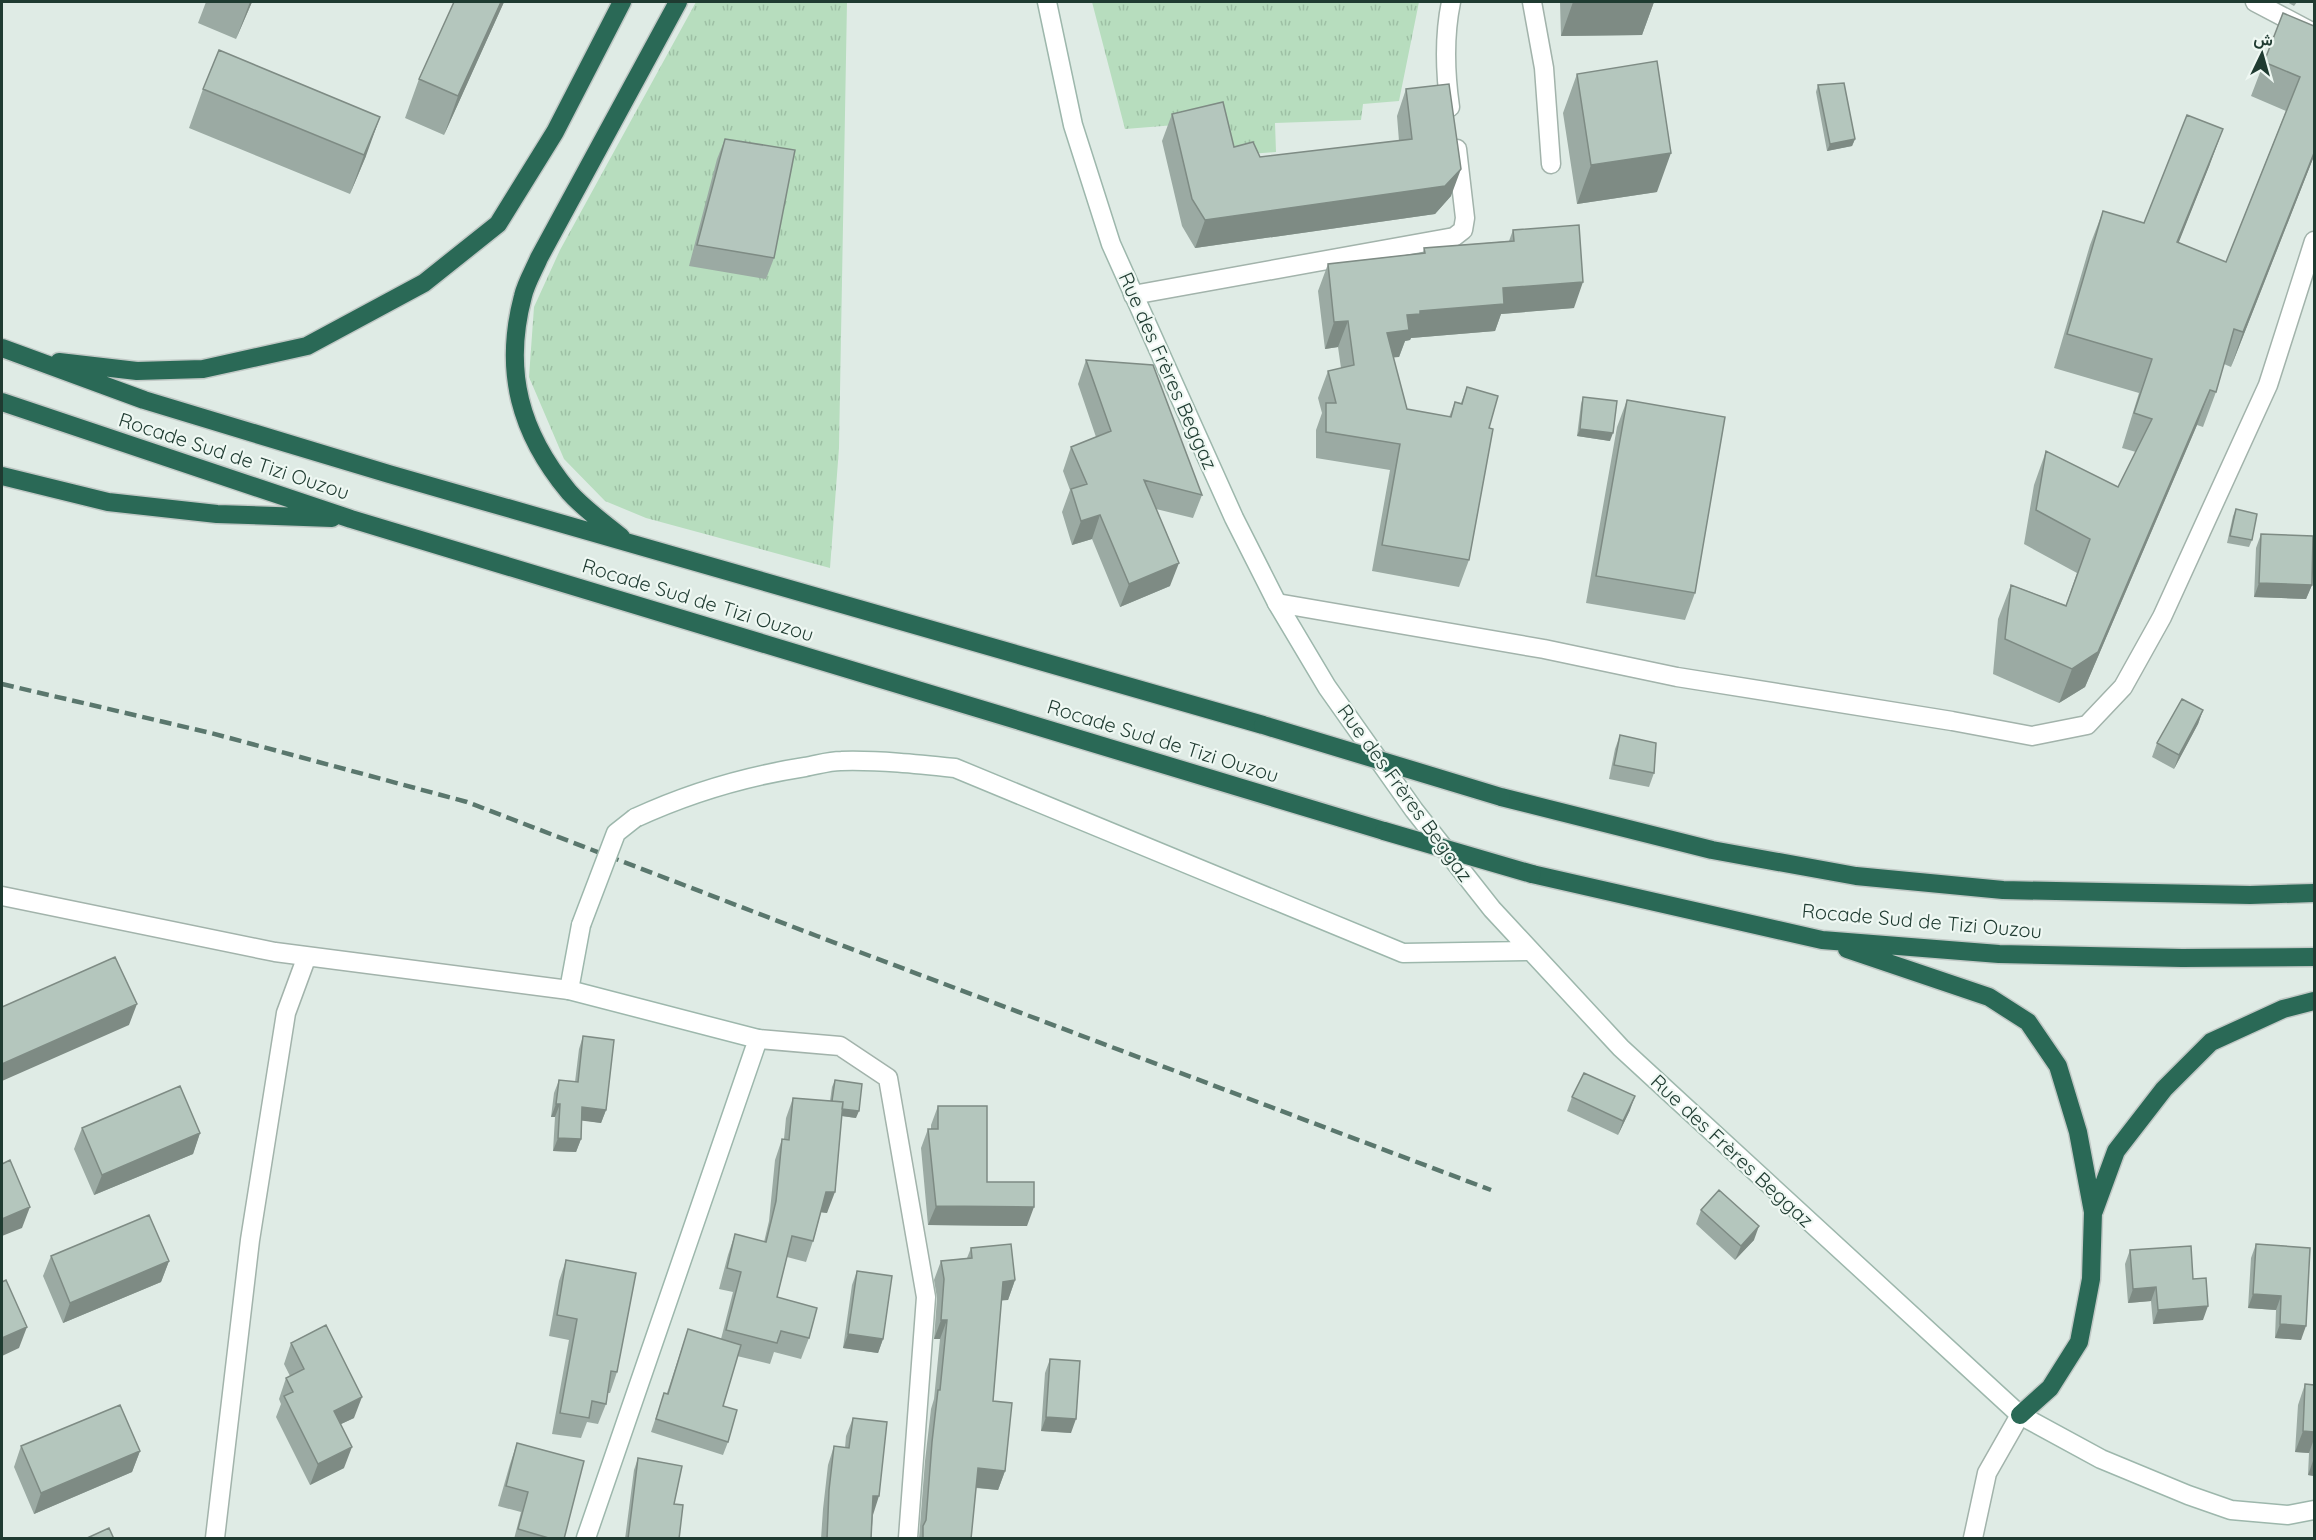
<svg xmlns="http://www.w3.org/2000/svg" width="2316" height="1540" viewBox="0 0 2316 1540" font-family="Quicksand,Vazirmatn,sans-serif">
  <defs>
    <pattern id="grass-tufts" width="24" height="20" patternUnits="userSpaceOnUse" patternTransform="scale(1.5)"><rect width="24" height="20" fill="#b7ddbe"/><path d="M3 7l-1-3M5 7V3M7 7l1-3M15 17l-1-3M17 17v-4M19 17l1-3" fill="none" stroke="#9dbfa4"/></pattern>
  </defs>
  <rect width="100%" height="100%" fill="#dfebe5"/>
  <path fill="url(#grass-tufts)" d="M 696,2 L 847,2 L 839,448 L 830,568 L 646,518 L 605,501 L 564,459 L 529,377 L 534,307 L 560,250 Z
    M 1092,2 L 1419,2 L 1399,101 L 1363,104 L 1361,120 L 1275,123 L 1276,152 L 1250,154 L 1249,166 L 1213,122 L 1125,129 Z"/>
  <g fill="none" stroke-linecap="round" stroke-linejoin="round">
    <g stroke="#a2b3ab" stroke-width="21">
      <path id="street" d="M 1532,2 L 1544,68 L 1551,164
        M 2255,2 L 2314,33
        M 1450,107 C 1445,72 1444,36 1451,2
        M 1133,295 L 1454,237 L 1463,230 L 1465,218 L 1457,149
        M 1277,603 L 1544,649 L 1677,677 L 1952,721 L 2032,736 L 2087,725 L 2123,687 L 2162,617 L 2268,385 L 2314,241
        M 2,896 L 275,952 L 569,990
        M 758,1039 L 840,1046 L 888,1078 L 926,1297 L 908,1538
        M 215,1538 L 250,1240 L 286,1013 L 307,956
        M 1973,1538 L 1987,1473 L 2020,1415"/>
    </g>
    <g stroke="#9db7ac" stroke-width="21">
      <path id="secondary" d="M 1047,2 L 1073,125 L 1111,244 L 1234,518 L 1277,603 L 1327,687 L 1414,810 L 1492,909 L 1621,1048 L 2020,1415 L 2101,1459 L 2188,1495 L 2231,1510 L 2288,1515 L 2314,1510
        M 635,818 C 689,793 747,776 805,767 C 817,765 829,761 841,761 C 879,760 917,764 955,768 L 1403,953 L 1531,951
        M 581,925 L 569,990 L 758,1039 L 586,1538"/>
    </g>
    <g stroke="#c0c8c5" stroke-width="21">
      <path id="highway" d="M 2,348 L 144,400 L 389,474 L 1263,725
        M 59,362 L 137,371 L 203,369 L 307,346 L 424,283 L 498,224 L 555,132 L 622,2
        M 2,402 L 351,519 L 1384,831
        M 2,476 L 108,502 L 217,514 L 332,518
        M 621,537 C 604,523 584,509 569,492 C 520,433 503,371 523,296 C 526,283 534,270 539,258 L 678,2
        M 1501,797 L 1712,850 L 1856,876 L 2003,890 L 2250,895 L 2314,893
        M 1532,874 L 1822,940 L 1999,954 L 2182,958 L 2314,957
        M 1847,949 L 1989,997 L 2028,1022 L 2058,1066 L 2078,1132 L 2093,1212 L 2091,1279 L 2079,1342 L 2050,1388 L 2020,1415
        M 2094,1211 L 2116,1151 L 2164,1089 L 2211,1042 L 2283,1009 L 2314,1001"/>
    </g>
    <use href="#street" stroke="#fff" stroke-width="18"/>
    <use href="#secondary" stroke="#fff" stroke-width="18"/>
    <use href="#highway" stroke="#2a6956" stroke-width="18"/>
    <path stroke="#5a776d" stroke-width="4.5" stroke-dasharray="12 6" stroke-linecap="butt" d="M 2,684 L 211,733 L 467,802 L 817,936 L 1491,1190"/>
    <g stroke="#9db7ac" stroke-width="21" stroke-linecap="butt">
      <path id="secondary-bridge" d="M 581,925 L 616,833 L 635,818"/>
    </g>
    <g stroke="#c0c8c5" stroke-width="21" stroke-linecap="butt">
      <path id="highway-bridge" d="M 1263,725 L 1501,797
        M 1384,831 L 1532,874"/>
    </g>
    <use href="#secondary-bridge" stroke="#fff" stroke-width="18"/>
    <use href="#highway-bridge" stroke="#2a6956" stroke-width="18"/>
  </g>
  <path fill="#9baaa3" d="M 206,2 L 252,2 L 236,39 L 198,23 Z
    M 454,2 L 504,2 L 444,135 L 405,118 L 419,79 Z
    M 1560,2 L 1654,2 L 1642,35 L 1561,36 Z
    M 2287,2 L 2297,2 L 2294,6 Z
    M 2314,26 L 2314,156 L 2231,367 L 2224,364 L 2216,392 L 2203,427 L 2197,425 L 2085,687 L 2059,703 L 1993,674 L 1998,619 L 2011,585 L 2066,605 L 2077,573 L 2024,544 L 2034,485 L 2046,451 L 2118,487 L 2136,452 L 2122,448 L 2139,393 L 2054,368 L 2090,245 L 2103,211 L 2144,223 L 2210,164 L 2178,243 L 2226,262 L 2286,111 L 2251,96 L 2264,62 Z
    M 1577,74 L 1657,192 L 1577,204 L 1563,113 Z
    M 1818,85 L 1855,139 L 1852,146 L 1827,151 L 1816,92 Z
    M 203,89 L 366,156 L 350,194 L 189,128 Z
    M 1406,89 L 1451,196 L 1435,214 L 1195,248 L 1182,226 L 1162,141 L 1172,114 L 1234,147 L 1260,157 L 1399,141 L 1397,116 Z
    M 725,139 L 774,258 L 766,279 L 689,266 L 717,159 Z
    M 1513,230 L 1574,308 L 1501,314 L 1495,331 L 1411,338 L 1410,340 L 1405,341 L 1399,357 L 1393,357 L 1407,409 L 1449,417 L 1455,402 L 1461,403 L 1467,387 L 1489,428 L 1469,560 L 1459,587 L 1372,571 L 1390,470 L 1316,458 L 1316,430 L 1322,413 L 1318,398 L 1328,371 L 1341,368 L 1338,347 L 1325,349 L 1318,291 L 1328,264 L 1423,253 L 1424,248 L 1509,241 Z
    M 1086,360 L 1202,495 L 1193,518 L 1156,509 L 1170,586 L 1120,607 L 1092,539 L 1072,545 L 1062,512 L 1070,490 L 1063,471 L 1071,447 L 1096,437 L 1078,384 Z
    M 1583,397 L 1610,441 L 1577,436 L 1581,404 Z
    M 1627,400 L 1695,593 L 1685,620 L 1586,603 L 1617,427 Z
    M 2236,509 L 2252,540 L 2249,547 L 2227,543 L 2233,516 Z
    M 2261,534 L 2312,585 L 2306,599 L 2254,597 L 2256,548 Z
    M 2203,710 L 2198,724 L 2174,769 L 2152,757 L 2157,743 Z
    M 1620,735 L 1654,773 L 1649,787 L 1609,779 L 1615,749 Z
    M 583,1036 L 606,1110 L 601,1123 L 582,1120 L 581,1139 L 576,1152 L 553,1151 L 555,1117 L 551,1117 L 554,1093 L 559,1080 L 575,1082 L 579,1049 Z
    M 835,1080 L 856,1118 L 842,1116 L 827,1213 L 821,1212 L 813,1241 L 806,1262 L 787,1257 L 777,1297 L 809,1338 L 801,1359 L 774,1352 L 770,1364 L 737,1356 L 723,1406 L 728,1442 L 723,1455 L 651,1432 L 664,1393 L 667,1393 L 688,1329 L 721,1339 L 733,1292 L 719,1289 L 728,1255 L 735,1234 L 764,1242 L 769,1221 L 775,1160 L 782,1139 L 784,1139 L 786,1118 L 793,1098 L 830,1101 L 832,1087 Z
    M 1572,1097 L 1630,1110 L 1618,1135 L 1567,1111 Z
    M 938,1106 L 987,1182 L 1027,1226 L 928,1225 L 921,1148 L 928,1129 L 931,1129 L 931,1125 Z
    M 82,1128 L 200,1133 L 193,1154 L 94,1195 L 74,1149 Z
    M 1701,1210 L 1754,1240 L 1735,1260 L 1696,1224 Z
    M 2256,1244 L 2310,1248 L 2301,1340 L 2275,1338 L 2276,1310 L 2248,1308 L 2251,1258 Z
    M 971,1248 L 1015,1280 L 1008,1300 L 1001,1300 L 993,1401 L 1005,1471 L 998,1490 L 976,1488 L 971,1539 L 919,1539 L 925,1461 L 931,1409 L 934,1399 L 940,1339 L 934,1339 L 937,1298 L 934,1280 L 941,1261 L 967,1258 Z
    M 2130,1250 L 2193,1279 L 2203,1320 L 2153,1324 L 2151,1301 L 2128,1303 L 2125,1264 Z
    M 51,1256 L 169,1261 L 161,1282 L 63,1323 L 43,1276 Z
    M 566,1260 L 617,1372 L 610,1393 L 607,1393 L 606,1404 L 598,1424 L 587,1422 L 581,1438 L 552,1434 L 569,1340 L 549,1336 L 559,1281 Z
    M 857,1271 L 883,1339 L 878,1353 L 843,1348 L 852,1285 Z
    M 291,1343 L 354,1418 L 341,1424 L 344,1468 L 310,1485 L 276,1417 L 281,1404 L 279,1399 L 286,1378 L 290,1376 L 284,1364 Z
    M 1050,1359 L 1071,1433 L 1041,1431 L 1045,1373 Z
    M 2305,1384 L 2314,1385 L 2314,1476 L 2308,1475 L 2309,1453 L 2295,1452 L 2298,1405 Z
    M 853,1418 L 873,1515 L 871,1539 L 821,1539 L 823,1509 L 828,1465 L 834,1446 L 845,1448 L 846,1436 Z
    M 517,1443 L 564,1539 L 514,1539 L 521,1512 L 498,1506 L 510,1464 Z
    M 21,1446 L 140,1451 L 132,1472 L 34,1514 L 14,1467 Z
    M 638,1458 L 674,1504 L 679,1539 L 625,1539 L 634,1470 Z"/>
  <path fill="#7e8b84" d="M 250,2 L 252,2 L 236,39 Z
    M 501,2 L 504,2 L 444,135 L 458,96 Z
    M 1573,2 L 1654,2 L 1642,35 L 1561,36 Z
    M 380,117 L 366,156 L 350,194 L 364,155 Z
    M 2223,129 L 2210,164 L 2165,277 L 2177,242 Z
    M 1855,139 L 1852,146 L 1827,151 L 1830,144 Z
    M 1671,153 L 1657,192 L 1577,204 L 1591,165 Z
    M 2314,153 L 2314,156 L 2231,367 L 2243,332 Z
    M 1461,169 L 1451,196 L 1435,214 L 1195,248 L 1205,220 Z
    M 1583,282 L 1574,308 L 1501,314 L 1495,331 L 1411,338 L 1410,340 L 1405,341 L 1399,357 L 1377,359 L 1387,333 L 1407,315 L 1503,288 Z
    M 1348,321 L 1338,347 L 1325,349 L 1334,322 Z
    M 2210,390 L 2197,425 L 2085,687 L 2059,703 L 2072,669 Z
    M 1580,429 L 1613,433 L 1610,441 L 1577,436 Z
    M 1100,515 L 1092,539 L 1072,545 L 1081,521 Z
    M 1179,563 L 1170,586 L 1120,607 L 1129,584 Z
    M 2259,583 L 2312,585 L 2306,599 L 2254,597 Z
    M 2203,710 L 2198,724 L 2174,769 L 2179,755 Z
    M 137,1004 L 129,1025 L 2,1081 L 2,1064 Z
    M 1635,1096 L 1630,1110 L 1618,1135 L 1623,1121 Z
    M 556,1104 L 560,1104 L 555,1117 L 551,1117 Z
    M 582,1107 L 606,1110 L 601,1123 L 577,1120 Z
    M 831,1107 L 859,1111 L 856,1118 L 828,1114 Z
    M 200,1133 L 193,1154 L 94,1195 L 102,1175 Z
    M 558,1138 L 581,1139 L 576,1152 L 553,1151 Z
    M 826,1192 L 835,1192 L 827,1213 L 819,1212 Z
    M 936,1206 L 1034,1207 L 1027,1226 L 928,1225 Z
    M 30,1207 L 22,1228 L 2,1236 L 2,1219 Z
    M 1759,1226 L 1754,1240 L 1735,1260 L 1741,1246 Z
    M 169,1261 L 161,1282 L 63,1323 L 70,1303 Z
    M 1015,1280 L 1008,1300 L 996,1301 L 1003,1282 Z
    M 2156,1287 L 2151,1301 L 2128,1303 L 2133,1289 Z
    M 2253,1294 L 2281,1296 L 2276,1310 L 2248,1308 Z
    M 2208,1306 L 2203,1320 L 2153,1324 L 2158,1310 Z
    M 941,1320 L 947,1320 L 940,1339 L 934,1339 Z
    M 2280,1324 L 2306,1326 L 2301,1340 L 2275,1338 Z
    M 27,1327 L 19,1348 L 2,1356 L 2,1338 Z
    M 848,1334 L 883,1339 L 878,1353 L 843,1348 Z
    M 362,1397 L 354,1418 L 326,1431 L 334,1411 Z
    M 1046,1417 L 1076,1419 L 1071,1433 L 1041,1431 Z
    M 2303,1431 L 2314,1432 L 2314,1439 L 2309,1453 L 2295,1452 Z
    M 352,1447 L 344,1468 L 310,1485 L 318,1464 Z
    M 140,1451 L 132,1472 L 34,1514 L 41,1493 Z
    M 2314,1458 L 2314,1476 L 2308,1475 Z
    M 978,1468 L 1005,1471 L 998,1490 L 971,1487 Z
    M 873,1496 L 879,1496 L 873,1515 Z"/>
  <path fill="#b4c6bd" stroke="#7e8b84" stroke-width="1.5" d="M 454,2 L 501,2 L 458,96 L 419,79 Z
    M 2283,13 L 2314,26 L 2314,153 L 2243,332 L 2234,329 L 2216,392 L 2210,390 L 2098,652 L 2072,669 L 2005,639 L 2011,585 L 2066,606 L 2090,539 L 2036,510 L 2046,451 L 2118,487 L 2152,419 L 2134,413 L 2152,359 L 2067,334 L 2103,211 L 2144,223 L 2187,115 L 2223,129 L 2177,242 L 2226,262 L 2300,77 L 2264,62 Z
    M 219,50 L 380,117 L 364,155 L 203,89 Z
    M 1657,61 L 1671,153 L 1591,165 L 1577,74 Z
    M 1844,83 L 1855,139 L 1830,144 L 1818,85 Z
    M 1449,84 L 1461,169 L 1445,186 L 1205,220 L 1192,199 L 1172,114 L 1223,102 L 1234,147 L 1253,142 L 1260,157 L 1412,139 L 1406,89 Z
    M 725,139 L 795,150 L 774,258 L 697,245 Z
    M 1579,225 L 1583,282 L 1503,288 L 1504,304 L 1420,311 L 1420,314 L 1407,315 L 1409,330 L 1387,333 L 1407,409 L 1451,417 L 1455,402 L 1462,404 L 1467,387 L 1498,396 L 1489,428 L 1493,429 L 1469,560 L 1382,545 L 1400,444 L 1326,432 L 1326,403 L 1336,403 L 1328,371 L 1354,365 L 1348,321 L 1334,322 L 1328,264 L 1425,253 L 1424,248 L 1514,241 L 1513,230 Z
    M 1086,360 L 1153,365 L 1202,495 L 1144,480 L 1179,563 L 1129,584 L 1100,515 L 1081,521 L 1071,489 L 1087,484 L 1071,447 L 1111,431 Z
    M 1583,397 L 1617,401 L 1613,433 L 1580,429 Z
    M 1627,400 L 1725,417 L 1695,593 L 1596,576 Z
    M 2236,509 L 2257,514 L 2252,540 L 2230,536 Z
    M 2261,534 L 2313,536 L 2312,585 L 2259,583 Z
    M 2182,699 L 2203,710 L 2179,755 L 2157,743 Z
    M 1620,735 L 1656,743 L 1654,773 L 1614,765 Z
    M 115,957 L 137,1004 L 2,1064 L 2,1007 Z
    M 583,1036 L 614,1040 L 606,1110 L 582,1107 L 581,1139 L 558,1138 L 560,1104 L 556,1104 L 559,1080 L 578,1082 Z
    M 1584,1073 L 1635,1096 L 1623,1121 L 1572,1097 Z
    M 835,1080 L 862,1084 L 859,1111 L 842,1109 L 843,1102 L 832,1101 Z
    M 180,1086 L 200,1133 L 102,1175 L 82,1128 Z
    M 793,1098 L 843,1102 L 835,1192 L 826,1192 L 813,1241 L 792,1236 L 777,1297 L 817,1308 L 809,1338 L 781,1331 L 777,1343 L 726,1330 L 741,1272 L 727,1268 L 735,1234 L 766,1242 L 776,1201 L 782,1139 L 789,1140 Z
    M 938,1106 L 987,1106 L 987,1182 L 1034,1182 L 1034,1207 L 936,1206 L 928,1129 L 938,1129 Z
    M 10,1160 L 30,1207 L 2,1219 L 2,1164 Z
    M 1719,1190 L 1759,1226 L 1741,1246 L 1701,1210 Z
    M 149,1215 L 169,1261 L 70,1303 L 51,1256 Z
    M 1011,1244 L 1015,1280 L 1003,1282 L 993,1401 L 1012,1403 L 1005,1471 L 978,1468 L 971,1539 L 923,1539 L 923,1526 L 926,1520 L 932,1442 L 938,1390 L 940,1390 L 947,1320 L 941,1320 L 944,1279 L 941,1261 L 972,1258 L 971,1248 Z
    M 2256,1244 L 2310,1248 L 2306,1326 L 2280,1324 L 2281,1296 L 2253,1294 Z
    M 2191,1246 L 2193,1279 L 2206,1278 L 2208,1306 L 2158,1310 L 2156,1287 L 2133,1289 L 2130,1250 Z
    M 566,1260 L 636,1273 L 617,1372 L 611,1371 L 606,1404 L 592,1401 L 589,1418 L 560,1413 L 577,1319 L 557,1315 Z
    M 857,1271 L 892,1276 L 883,1339 L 848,1334 Z
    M 6,1280 L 27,1327 L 2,1338 L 2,1282 Z
    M 326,1325 L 362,1397 L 334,1411 L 352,1447 L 318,1464 L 284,1396 L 293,1392 L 286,1378 L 304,1369 L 291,1343 Z
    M 688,1329 L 741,1345 L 723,1406 L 737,1410 L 728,1442 L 656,1419 L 664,1393 L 668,1394 Z
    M 1050,1359 L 1080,1361 L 1076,1419 L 1046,1417 Z
    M 2305,1384 L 2314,1385 L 2314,1432 L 2303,1431 Z
    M 120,1405 L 140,1451 L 41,1493 L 21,1446 Z
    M 853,1418 L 887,1422 L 879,1496 L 873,1496 L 871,1539 L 827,1539 L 829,1490 L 834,1446 L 849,1448 Z
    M 517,1443 L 584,1461 L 564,1539 L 552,1539 L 518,1529 L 528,1492 L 506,1486 Z
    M 638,1458 L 682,1466 L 674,1504 L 683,1505 L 679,1539 L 628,1539 Z
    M 109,1528 L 114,1539 L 85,1539 Z"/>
  <g text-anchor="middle" stroke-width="4.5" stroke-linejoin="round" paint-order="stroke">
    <g font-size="20" fill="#1f3b31" stroke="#eff8f3">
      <text transform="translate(1168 371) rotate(66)" y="7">Rue des Frères Beggaz</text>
      <text transform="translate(234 456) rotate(18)" y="7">Rocade Sud de Tizi Ouzou</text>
      <text transform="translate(698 600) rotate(17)" y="7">Rocade Sud de Tizi Ouzou</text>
      <text transform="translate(1163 741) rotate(17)" y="7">Rocade Sud de Tizi Ouzou</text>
      <text transform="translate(1405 793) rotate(54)" y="7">Rue des Frères Beggaz</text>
      <text transform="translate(1922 921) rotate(5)" y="7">Rocade Sud de Tizi Ouzou</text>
      <text transform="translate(1732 1151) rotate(43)" y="7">Rue des Frères Beggaz</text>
    </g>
  </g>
  <rect width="2316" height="1540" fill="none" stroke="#1f3b31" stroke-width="6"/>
  <g transform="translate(2262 54) rotate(5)" stroke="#eff8f3" stroke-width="4.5" paint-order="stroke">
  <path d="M0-4.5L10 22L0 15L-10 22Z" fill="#1f3b31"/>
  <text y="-9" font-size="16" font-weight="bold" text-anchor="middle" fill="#1f3b31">ش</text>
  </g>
</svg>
